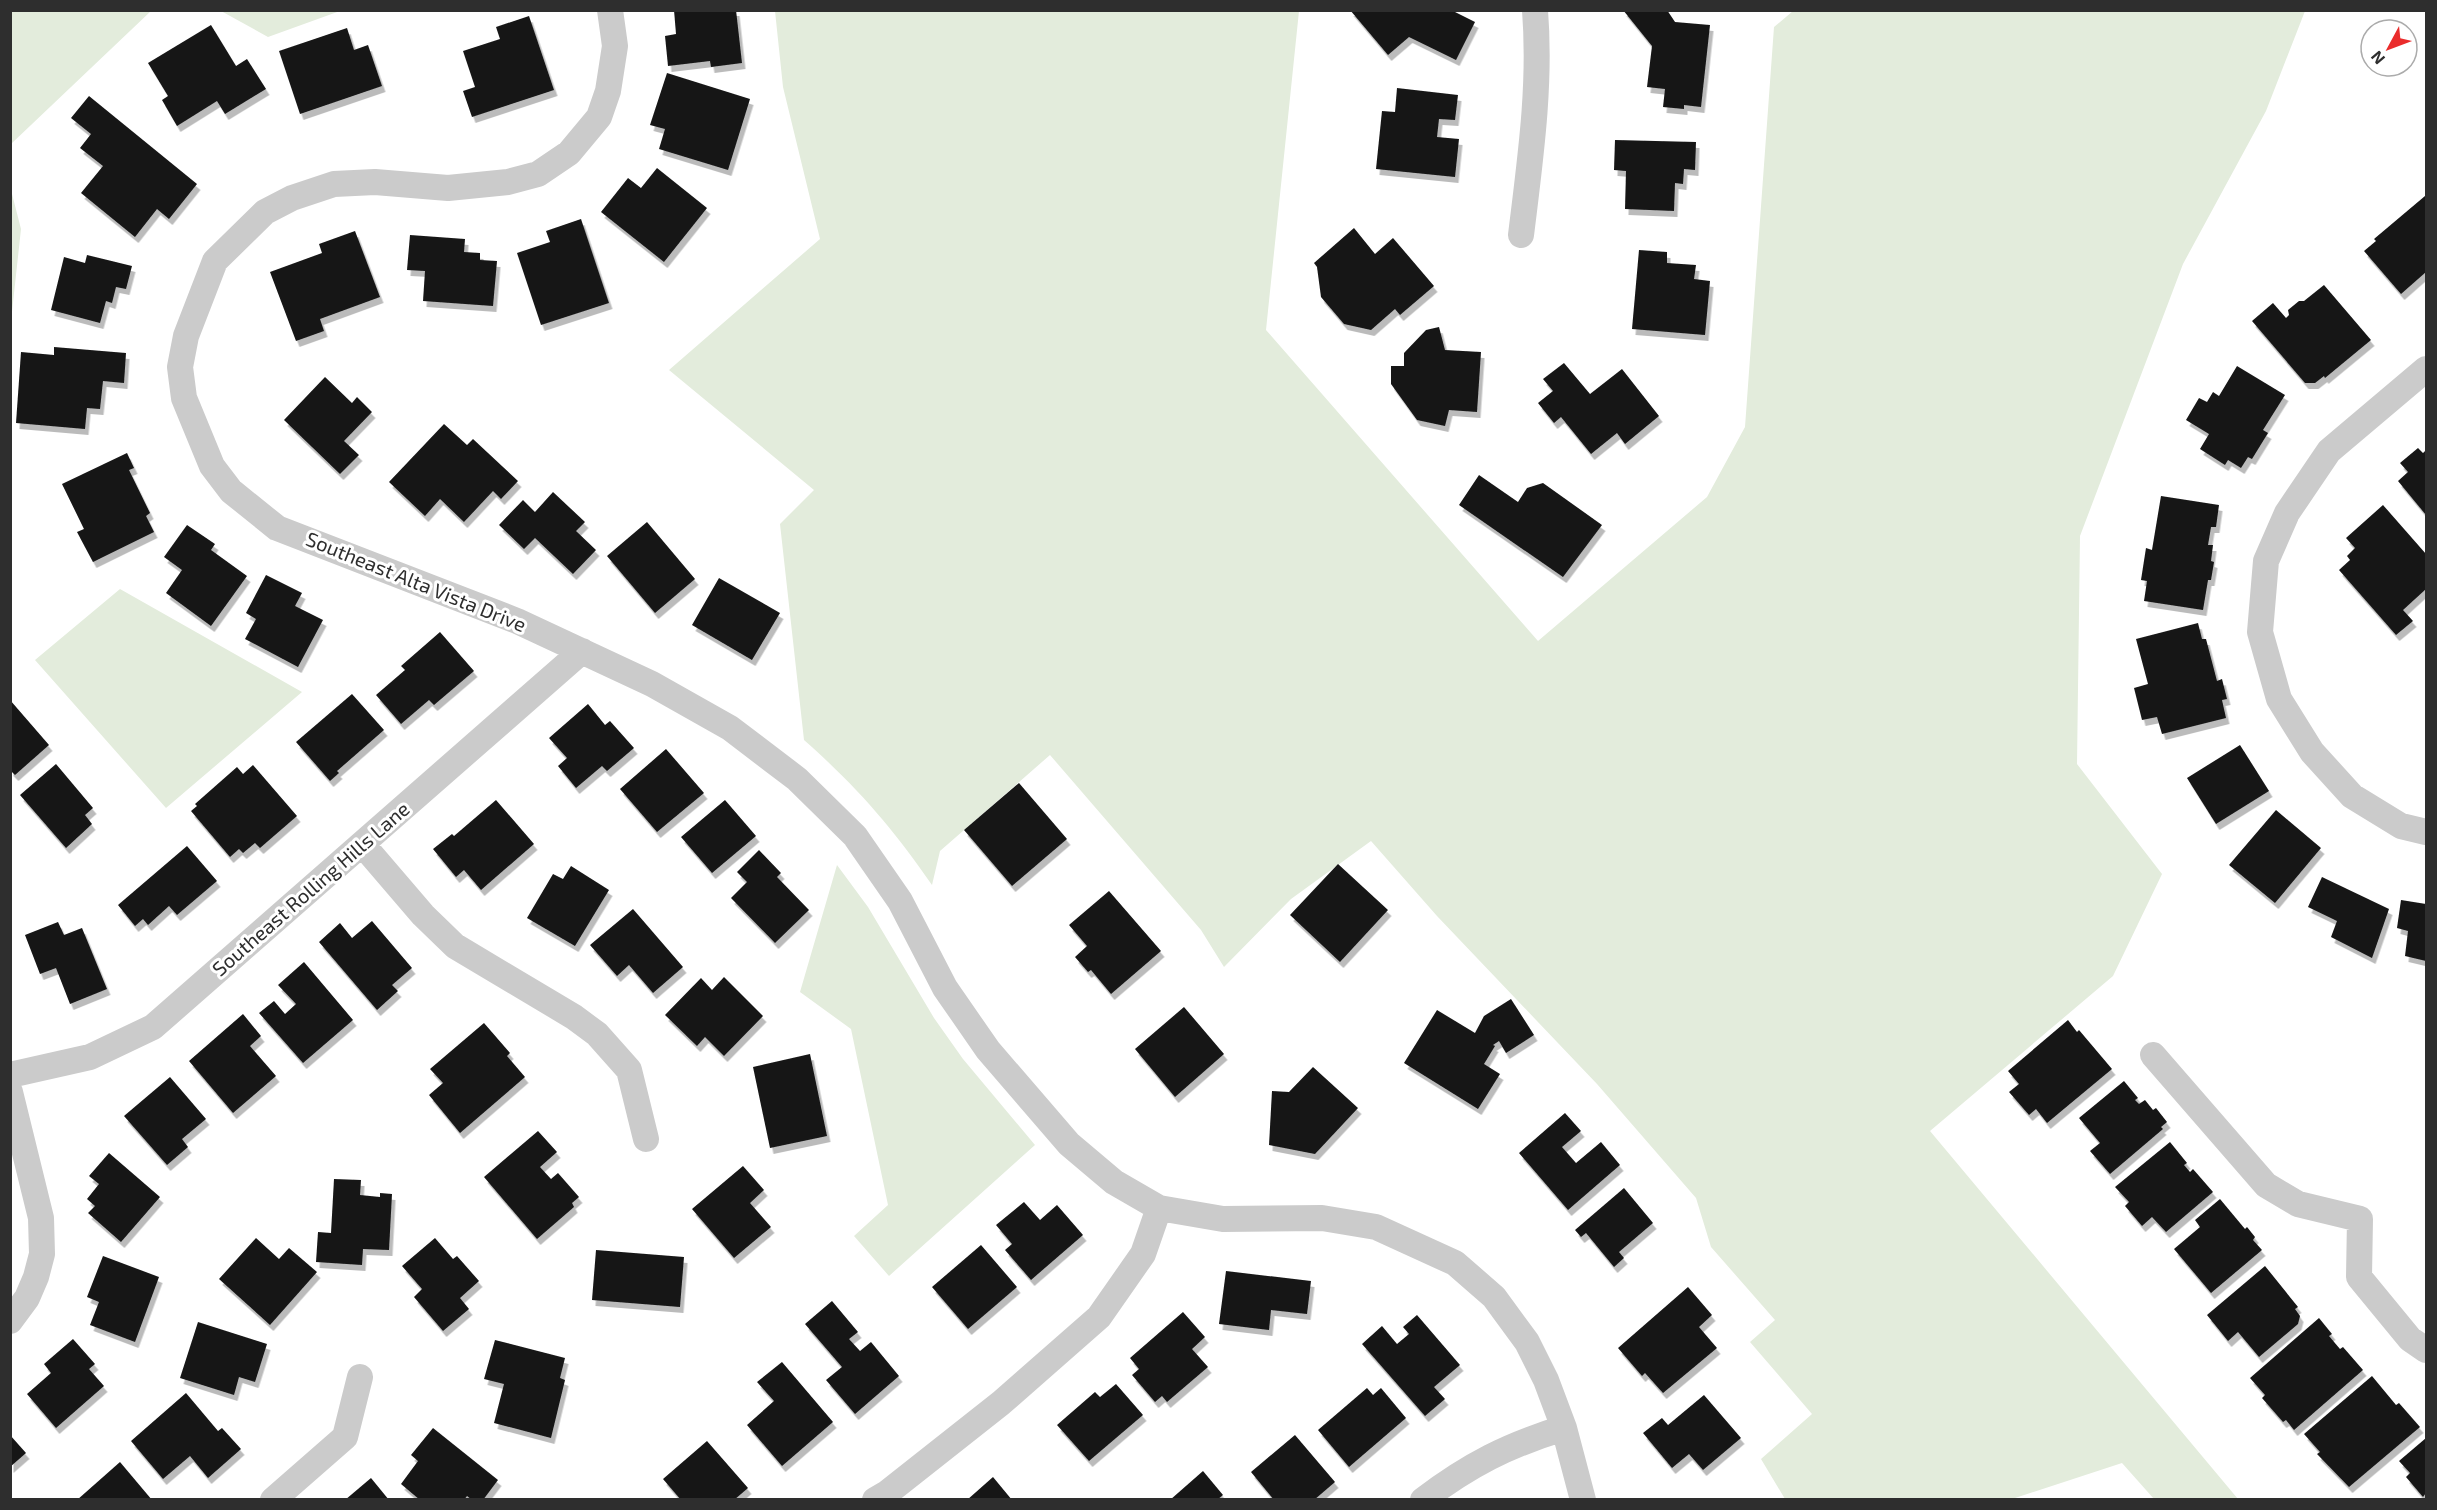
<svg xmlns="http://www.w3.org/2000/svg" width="2437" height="1510" viewBox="0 0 2437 1510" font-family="'Exo 2',sans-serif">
  <defs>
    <filter id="shadow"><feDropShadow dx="3.5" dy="6" stdDeviation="0" flood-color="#0004"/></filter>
  </defs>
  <rect width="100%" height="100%" fill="#fff"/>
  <path fill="#e3ecdc" d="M 11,10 L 151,10 L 151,11 L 11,144 Z
    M 221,11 L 340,11 L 268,37 Z
    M 775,11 L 1299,11 L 1266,330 L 1538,641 L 1707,497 L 1745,427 L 1774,27 L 1793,11 L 2305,11 L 2266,111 L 2183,264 L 2080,536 L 2077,764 L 2162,874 L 2113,976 L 1930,1131 L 2238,1499 L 2154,1499 L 2122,1463 L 2012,1499 L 1785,1499 L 1761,1459 L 1812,1414 L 1750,1342 L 1775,1320 L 1711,1247 L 1696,1198 L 1597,1084 L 1437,916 L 1371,841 L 1291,899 L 1224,967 L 1201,930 L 1050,755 L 940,851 L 932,885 C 892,827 857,787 804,740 L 780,524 L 814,490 L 669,370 L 820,239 L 783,87 Z
    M 11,190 L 21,229 L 11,321 L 10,321 Z
    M 120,589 L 302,692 L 166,808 L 35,660 Z
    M 837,865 L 868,907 L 934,1018 L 963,1059 L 1035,1145 L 889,1276 L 854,1236 L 888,1205 L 851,1029 L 800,992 Z"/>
  <path fill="#151515" filter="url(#shadow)" d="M 674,10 L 736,10 L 742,63 L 711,67 L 710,61 L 668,66 L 665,36 L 676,34 Z
    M 1350,10 L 1451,10 L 1475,22 L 1456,60 L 1409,37 L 1388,55 Z
    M 1623,10 L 1667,10 L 1675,22 L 1710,25 L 1701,107 L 1684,105 L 1684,109 L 1663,107 L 1665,89 L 1647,87 L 1652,46 Z
    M 529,16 L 554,90 L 472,117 L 463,91 L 475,87 L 463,51 L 500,39 L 496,27 Z
    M 211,25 L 236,66 L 247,59 L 266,89 L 225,114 L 217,101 L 177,126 L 162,100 L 168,96 L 148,63 Z
    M 347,28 L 354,50 L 368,45 L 382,86 L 300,114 L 279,51 Z
    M 667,73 L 750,99 L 728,170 L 659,149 L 665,129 L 650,125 Z
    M 1397,88 L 1458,95 L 1455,120 L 1439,119 L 1437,137 L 1459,139 L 1455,177 L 1376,169 L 1382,111 L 1395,112 Z
    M 89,96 L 197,184 L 169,219 L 157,209 L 135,237 L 81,193 L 103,166 L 80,148 L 91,134 L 71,118 Z
    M 1615,140 L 1696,142 L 1695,170 L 1684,169 L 1683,184 L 1675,183 L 1674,211 L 1625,209 L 1626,171 L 1614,170 Z
    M 657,168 L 707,208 L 664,262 L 601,212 L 628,178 L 641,188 Z
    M 2425,196 L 2426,198 L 2426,272 L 2401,294 L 2364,251 L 2376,241 L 2374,239 Z
    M 581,219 L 609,303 L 541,325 L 517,253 L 550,242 L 546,231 Z
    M 1354,228 L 1375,254 L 1393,238 L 1434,286 L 1400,315 L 1395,309 L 1371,330 L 1344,324 L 1321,297 L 1317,267 L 1314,263 Z
    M 355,231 L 380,297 L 320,319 L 324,331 L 296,341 L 270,272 L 322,253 L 319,244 Z
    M 410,235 L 465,239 L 464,252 L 480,253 L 480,260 L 497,261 L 493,306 L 423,301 L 425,271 L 407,270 Z
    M 1639,250 L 1667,252 L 1667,263 L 1696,265 L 1694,279 L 1710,281 L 1705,335 L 1632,329 Z
    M 87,255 L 132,266 L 126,289 L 116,287 L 112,303 L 106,301 L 100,323 L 51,310 L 64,257 L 85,263 Z
    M 2324,285 L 2371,340 L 2325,378 L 2324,376 L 2315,383 L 2305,383 L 2252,321 L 2273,303 L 2286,318 L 2289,315 L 2288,310 L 2299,301 L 2304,301 Z
    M 1439,327 L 1445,350 L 1481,352 L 1477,412 L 1449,410 L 1445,426 L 1417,420 L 1391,384 L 1391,366 L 1404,366 L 1404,353 L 1426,330 Z
    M 54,347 L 126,353 L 124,383 L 103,381 L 100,409 L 87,408 L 85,429 L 16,423 L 21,352 L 54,355 Z
    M 1564,363 L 1590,394 L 1622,369 L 1659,416 L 1625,444 L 1617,433 L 1591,454 L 1561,417 L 1554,423 L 1538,403 L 1553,391 L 1543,379 Z
    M 2237,366 L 2285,395 L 2263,430 L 2268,433 L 2252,459 L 2248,457 L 2241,468 L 2228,460 L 2225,465 L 2200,449 L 2209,434 L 2186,420 L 2199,398 L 2207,402 L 2213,392 L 2219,396 Z
    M 325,377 L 352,403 L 357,397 L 372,412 L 344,441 L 359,455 L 340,474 L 284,420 Z
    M 444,424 L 467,445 L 473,439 L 518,481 L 501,499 L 493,491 L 464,522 L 440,499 L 425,516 L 389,482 Z
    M 2418,448 L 2423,453 L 2426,450 L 2426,515 L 2398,481 L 2408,472 L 2400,463 Z
    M 127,453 L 134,468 L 129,470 L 150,513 L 146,516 L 154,532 L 93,562 L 77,532 L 84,529 L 62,484 Z
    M 1479,475 L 1518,502 L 1527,488 L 1543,483 L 1602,525 L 1563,577 L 1459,505 Z
    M 553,492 L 585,522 L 576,531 L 596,550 L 573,574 L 535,538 L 524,549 L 499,525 L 523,500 L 535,512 Z
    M 2161,496 L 2219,505 L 2216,527 L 2211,527 L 2208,545 L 2213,545 L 2211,561 L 2214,562 L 2211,580 L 2208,580 L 2203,610 L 2144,601 L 2147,581 L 2141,580 L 2146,548 L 2152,550 Z
    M 2383,505 L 2426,554 L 2426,589 L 2403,610 L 2413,621 L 2396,635 L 2339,570 L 2350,560 L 2347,556 L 2355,548 L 2346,538 Z
    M 647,522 L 695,579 L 655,613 L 607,556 Z
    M 187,525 L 215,544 L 211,550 L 247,576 L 211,626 L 166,593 L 182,570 L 164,557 Z
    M 266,575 L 302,593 L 295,606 L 323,620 L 298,667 L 245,639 L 256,619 L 246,613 Z
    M 719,578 L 780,613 L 752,660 L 692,625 Z
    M 2198,623 L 2202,639 L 2206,639 L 2217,681 L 2222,679 L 2227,699 L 2222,700 L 2226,718 L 2162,734 L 2157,717 L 2142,720 L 2134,688 L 2148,684 L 2136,639 Z
    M 440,632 L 474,671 L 434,705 L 429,700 L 401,724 L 376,695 L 405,670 L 401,666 Z
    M 352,694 L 384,730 L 337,771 L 339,773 L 330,781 L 296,742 Z
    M 10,700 L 49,745 L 15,775 L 10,770 Z
    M 588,704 L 605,725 L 610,721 L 634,748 L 607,771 L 602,766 L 576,788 L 558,766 L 567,758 L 549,738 Z
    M 2240,745 L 2269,791 L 2216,824 L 2187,778 Z
    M 666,749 L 704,793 L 657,832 L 620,789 Z
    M 56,764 L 93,808 L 85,815 L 92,824 L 66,848 L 20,795 Z
    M 253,765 L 297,816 L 260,848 L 255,843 L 243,853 L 239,849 L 230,857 L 191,811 L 197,806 L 195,804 L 237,767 L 243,774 Z
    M 1019,783 L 1067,839 L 1012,886 L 964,830 Z
    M 496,800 L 534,844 L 481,890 L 464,870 L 456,877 L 433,849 L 452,834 L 454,836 Z
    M 725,800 L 756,836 L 712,873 L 681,837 Z
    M 2276,810 L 2321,848 L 2275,903 L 2229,865 Z
    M 187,846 L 217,881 L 177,915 L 169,906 L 148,925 L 143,919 L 135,926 L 118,905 Z
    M 759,850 L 781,873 L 777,877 L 809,910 L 775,943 L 731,898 L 747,882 L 737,872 Z
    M 1338,864 L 1388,910 L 1340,962 L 1290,915 Z
    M 571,866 L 609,890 L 575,946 L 527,918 L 553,874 L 563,879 Z
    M 2322,877 L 2389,909 L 2372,958 L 2331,937 L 2337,921 L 2308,907 Z
    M 1109,891 L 1161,951 L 1111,994 L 1091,970 L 1088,972 L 1075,957 L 1087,946 L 1069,925 Z
    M 2401,900 L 2426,904 L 2426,961 L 2405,956 L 2408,931 L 2397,928 Z
    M 633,909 L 683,967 L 653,993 L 629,965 L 617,976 L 590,945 Z
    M 372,921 L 412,968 L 392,985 L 398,991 L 377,1010 L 319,942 L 340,923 L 352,938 Z
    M 58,922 L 64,935 L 82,928 L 107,989 L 70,1004 L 56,968 L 40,974 L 25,935 Z
    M 304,962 L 353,1020 L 303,1063 L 259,1013 L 274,1001 L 285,1014 L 296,1004 L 278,985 Z
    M 724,977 L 763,1016 L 724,1056 L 705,1037 L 697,1046 L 665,1015 L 701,978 L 712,990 Z
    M 1511,999 L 1534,1035 L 1506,1053 L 1499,1041 L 1493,1045 L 1495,1046 L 1484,1064 L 1500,1074 L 1478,1109 L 1404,1063 L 1437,1010 L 1475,1033 L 1484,1016 Z
    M 1184,1007 L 1224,1054 L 1175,1097 L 1135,1049 Z
    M 243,1014 L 261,1036 L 250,1046 L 276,1076 L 233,1113 L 189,1061 Z
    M 2068,1020 L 2077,1032 L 2079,1030 L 2112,1069 L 2047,1123 L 2036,1109 L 2029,1115 L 2009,1092 L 2019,1084 L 2008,1071 Z
    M 484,1023 L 510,1053 L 507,1056 L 525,1077 L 460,1133 L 429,1095 L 443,1083 L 430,1069 Z
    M 810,1054 L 827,1136 L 770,1148 L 753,1067 Z
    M 1313,1067 L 1358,1108 L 1315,1154 L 1269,1145 L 1272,1091 L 1289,1092 Z
    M 170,1077 L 206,1119 L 182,1139 L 188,1147 L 167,1165 L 124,1116 Z
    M 2124,1081 L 2138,1098 L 2135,1100 L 2139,1104 L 2145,1100 L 2153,1110 L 2156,1108 L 2167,1122 L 2161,1127 L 2163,1129 L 2110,1174 L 2090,1151 L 2100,1143 L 2079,1118 Z
    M 1565,1113 L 1581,1131 L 1562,1147 L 1576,1163 L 1601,1142 L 1620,1165 L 1568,1210 L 1519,1153 Z
    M 538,1131 L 557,1152 L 540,1167 L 551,1179 L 558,1173 L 579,1197 L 572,1203 L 574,1207 L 537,1239 L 484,1177 Z
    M 2170,1142 L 2187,1163 L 2184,1165 L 2190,1172 L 2193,1169 L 2213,1192 L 2166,1232 L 2152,1217 L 2142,1226 L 2125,1206 L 2129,1202 L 2115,1187 Z
    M 109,1153 L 160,1197 L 121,1242 L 88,1213 L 95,1206 L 87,1199 L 99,1184 L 89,1176 Z
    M 743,1166 L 764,1190 L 750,1203 L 771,1227 L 734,1258 L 692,1209 Z
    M 334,1179 L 361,1180 L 360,1195 L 380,1197 L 380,1193 L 392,1194 L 389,1250 L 363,1249 L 362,1265 L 316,1262 L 318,1232 L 331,1233 Z
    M 1624,1188 L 1653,1223 L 1619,1252 L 1624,1258 L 1614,1267 L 1586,1233 L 1581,1237 L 1575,1230 Z
    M 2220,1199 L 2245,1229 L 2247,1227 L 2255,1237 L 2253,1240 L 2262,1250 L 2211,1293 L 2174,1249 L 2200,1227 L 2195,1220 Z
    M 1024,1202 L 1040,1220 L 1057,1205 L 1083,1235 L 1031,1280 L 1005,1250 L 1012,1244 L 996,1225 Z
    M 256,1238 L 279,1259 L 289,1248 L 317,1272 L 270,1325 L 219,1279 Z
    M 435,1238 L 453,1259 L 457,1256 L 479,1281 L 460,1298 L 469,1309 L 443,1331 L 414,1297 L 422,1289 L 402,1266 Z
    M 981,1245 L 1017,1287 L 968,1329 L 932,1287 Z
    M 596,1250 L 684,1257 L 680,1307 L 592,1300 Z
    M 103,1256 L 159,1277 L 135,1342 L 90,1325 L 99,1302 L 87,1297 Z
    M 2265,1266 L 2298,1307 L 2295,1309 L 2300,1316 L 2298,1324 L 2259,1357 L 2238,1332 L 2228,1341 L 2207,1315 Z
    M 1226,1271 L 1311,1281 L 1307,1314 L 1271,1310 L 1269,1330 L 1219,1324 Z
    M 1688,1287 L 1712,1315 L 1699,1327 L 1717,1348 L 1663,1393 L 1645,1373 L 1642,1376 L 1618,1348 Z
    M 832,1301 L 858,1332 L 849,1339 L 860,1351 L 871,1342 L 899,1376 L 855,1414 L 826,1380 L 842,1367 L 805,1324 Z
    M 1183,1312 L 1205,1337 L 1192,1349 L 1208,1367 L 1167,1402 L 1162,1396 L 1155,1402 L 1132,1375 L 1139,1369 L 1130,1358 Z
    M 1417,1315 L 1460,1365 L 1434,1387 L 1445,1399 L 1425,1416 L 1362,1344 L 1382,1326 L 1397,1344 L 1409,1334 L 1403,1327 Z
    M 2319,1318 L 2332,1334 L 2329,1336 L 2340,1349 L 2343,1347 L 2363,1370 L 2294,1430 L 2286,1420 L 2283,1422 L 2262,1398 L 2265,1395 L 2250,1378 Z
    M 198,1322 L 267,1344 L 255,1382 L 239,1377 L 234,1395 L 180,1378 Z
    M 73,1339 L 95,1364 L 89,1369 L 104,1386 L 56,1428 L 27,1394 L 51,1373 L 44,1364 Z
    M 495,1340 L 565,1358 L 560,1378 L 565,1380 L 551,1438 L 494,1423 L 504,1384 L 484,1379 Z
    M 782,1362 L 833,1422 L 782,1466 L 747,1425 L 774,1401 L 757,1382 Z
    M 2372,1376 L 2396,1405 L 2399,1403 L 2420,1427 L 2349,1487 L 2317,1454 L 2320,1452 L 2304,1434 Z
    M 1116,1384 L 1143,1415 L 1089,1461 L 1057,1425 L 1095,1392 L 1100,1397 Z
    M 1367,1388 L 1373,1395 L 1381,1388 L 1406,1418 L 1349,1467 L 1318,1430 Z
    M 186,1393 L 218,1431 L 222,1428 L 241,1449 L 208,1478 L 190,1456 L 163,1479 L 131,1441 Z
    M 1704,1395 L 1741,1438 L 1703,1470 L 1689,1454 L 1672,1468 L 1643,1433 L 1662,1418 L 1668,1425 Z
    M 433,1428 L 498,1480 L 483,1500 L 472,1500 L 467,1496 L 464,1500 L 420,1500 L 401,1484 L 418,1461 L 411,1455 Z
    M 10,1435 L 26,1453 L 10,1467 Z
    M 1295,1435 L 1335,1482 L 1314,1500 L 1274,1500 L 1251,1472 Z
    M 2426,1438 L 2426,1493 L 2423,1497 L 2406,1477 L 2410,1473 L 2399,1461 Z
    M 707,1441 L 748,1488 L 734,1500 L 681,1500 L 663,1479 Z
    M 120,1462 L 152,1500 L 77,1500 Z
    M 1203,1471 L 1223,1495 L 1217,1500 L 1170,1500 Z
    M 993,1477 L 1012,1500 L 967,1500 Z
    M 371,1478 L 389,1500 L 345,1500 Z"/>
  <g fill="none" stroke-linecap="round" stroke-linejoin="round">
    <path stroke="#cbcbcb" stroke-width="26" d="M 610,10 L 615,46 L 608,91 L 599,117 L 569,153 L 538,174 L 508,182 L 448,188 L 375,182 L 334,184 L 292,198 L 265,212 L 215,261 L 186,336 L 180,367 L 184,398 L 212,466 L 231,491 L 277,528 L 517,621 L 652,684 L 730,728 L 797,779 L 855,836 L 900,901 L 945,988 L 988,1050 L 1069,1144 L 1114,1182 L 1159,1208 L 1223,1219 L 1322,1218 L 1376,1227 L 1455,1263 L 1494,1297 L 1527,1342 L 1546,1380 L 1564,1428 L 1583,1500
      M 1521,235 C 1530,161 1541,86 1535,10
      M 2426,369 L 2329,451 L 2287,513 L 2266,561 L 2260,632 L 2279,699 L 2312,752 L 2352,796 L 2401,826 L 2426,832
      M 363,845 L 423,915 L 455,946 L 574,1017 L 597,1034 L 629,1070 L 646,1139
      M 2153,1055 L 2266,1185 L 2298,1204 L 2360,1219 L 2359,1277 L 2410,1339 L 2426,1350
      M 10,1075 L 90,1057 L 153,1027 L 582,651
      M 10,1092 L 41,1218 L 42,1254 L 36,1277 L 27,1298 L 10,1321
      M 273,1500 L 345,1437 L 360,1377
      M 875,1500 L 887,1493 L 1001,1403 L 1099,1317 L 1143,1254 L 1159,1208
      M 1423,1500 C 1469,1465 1508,1445 1564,1428"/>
  </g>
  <g text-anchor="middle" stroke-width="6" stroke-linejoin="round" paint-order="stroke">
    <g font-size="20" fill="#2e2e2e" stroke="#fff">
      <text transform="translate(416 582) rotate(22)" y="7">Southeast Alta Vista Drive</text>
      <text transform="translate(311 889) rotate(-41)" y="7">Southeast Rolling Hills Lane</text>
    </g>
  </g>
  <rect width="2437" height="1510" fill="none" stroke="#2e2e2e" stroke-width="24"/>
  <g transform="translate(2389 48) rotate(229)"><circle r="28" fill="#ffffff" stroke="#ababab" stroke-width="1.5"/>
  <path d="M0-4.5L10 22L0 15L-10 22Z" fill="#ea2c2c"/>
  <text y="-9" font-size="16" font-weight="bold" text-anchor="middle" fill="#2e2e2e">N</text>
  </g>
</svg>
